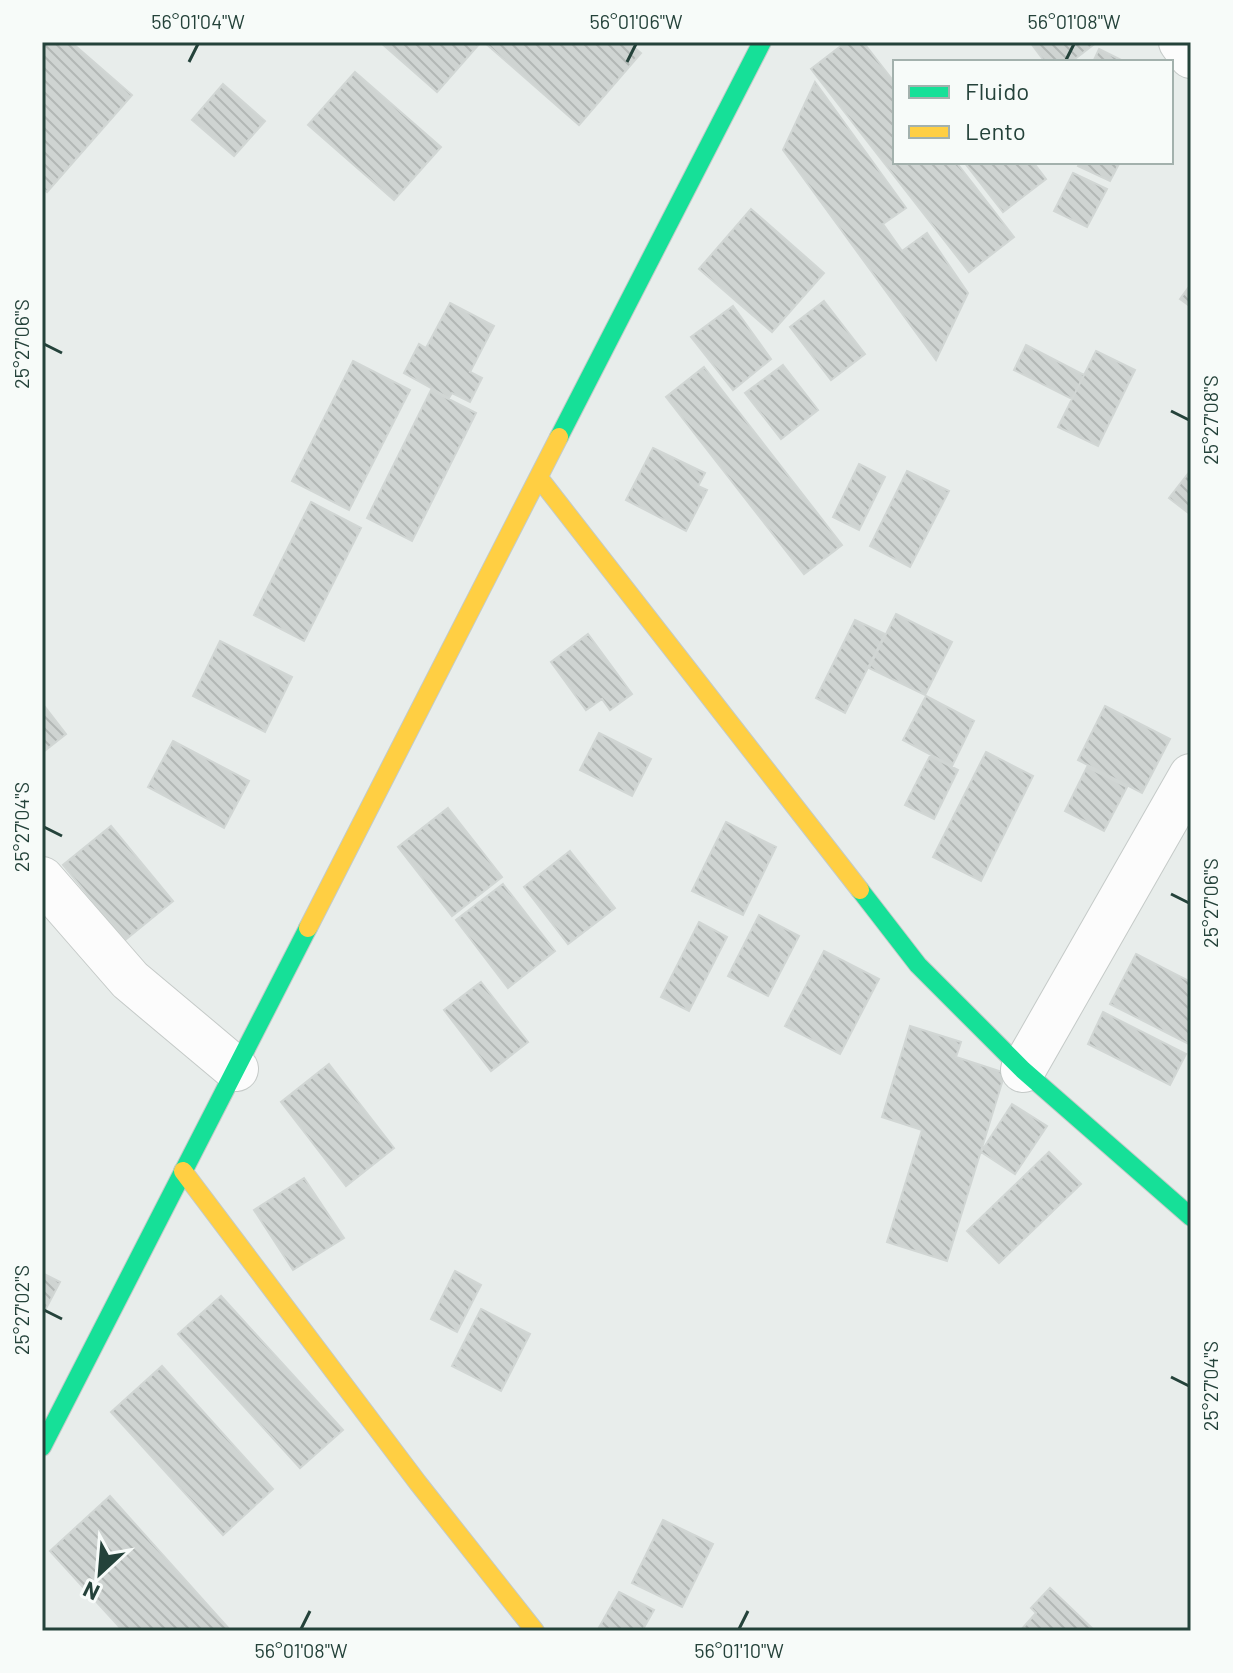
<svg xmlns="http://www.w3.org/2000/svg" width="1233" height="1673" viewBox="0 0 1233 1673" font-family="Barlow,sans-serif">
  <defs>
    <pattern id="building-back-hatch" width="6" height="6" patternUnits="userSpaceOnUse" patternTransform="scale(2)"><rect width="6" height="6" fill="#cfd4d2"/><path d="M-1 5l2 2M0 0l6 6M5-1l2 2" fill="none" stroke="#b2b7b5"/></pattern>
  </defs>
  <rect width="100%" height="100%" fill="#e8edeb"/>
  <path fill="url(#building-back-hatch)" stroke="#d1d6d4" stroke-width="2" d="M 42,42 L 71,42 L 132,95 L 47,192 L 42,188 Z
    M 380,42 L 481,42 L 437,92 Z
    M 484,42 L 628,42 L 641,53 L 579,125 Z
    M 846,42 L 863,42 L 895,83 L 895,162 L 956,162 L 1014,237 L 969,272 L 811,69 Z
    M 1030,42 L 1097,42 L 1071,62 L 1045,62 Z
    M 1099,49 L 1125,62 L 1093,62 Z
    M 355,72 L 441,147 L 394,200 L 308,125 Z
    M 815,82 L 906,208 L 883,224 L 902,251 L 927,233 L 968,293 L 936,360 L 783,150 Z
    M 223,84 L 265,121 L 234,156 L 192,120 Z
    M 964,162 L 1033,162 L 1046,179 L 1003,212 Z
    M 1080,162 L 1120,162 L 1110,181 L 1078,166 Z
    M 1073,173 L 1107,189 L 1087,227 L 1054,211 Z
    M 751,209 L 824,273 L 772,332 L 699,269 Z
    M 1191,284 L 1191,307 L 1180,299 Z
    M 824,301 L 865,354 L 831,380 L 790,327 Z
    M 450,303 L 494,326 L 470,372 L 482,378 L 470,402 L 452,393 L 449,398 L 404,373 L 419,344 L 426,348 Z
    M 733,306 L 771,359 L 733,390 L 691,337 Z
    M 1026,345 L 1084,375 L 1072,399 L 1014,370 Z
    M 1096,351 L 1135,370 L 1098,446 L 1058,427 Z
    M 353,361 L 410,390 L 349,510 L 292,481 Z
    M 783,365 L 818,410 L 781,439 L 745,393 Z
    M 704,367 L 842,545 L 804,574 L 666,397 Z
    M 431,390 L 476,413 L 412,541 L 367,518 Z
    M 653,448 L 705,473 L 698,486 L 707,490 L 686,531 L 626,500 Z
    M 859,464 L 885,477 L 859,530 L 833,517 Z
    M 1191,470 L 1191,515 L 1169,498 Z
    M 907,471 L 949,491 L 910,567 L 870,546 Z
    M 311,502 L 361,528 L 304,641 L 254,615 Z
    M 896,614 L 952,642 L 925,695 L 869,668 Z
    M 855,620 L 885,634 L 845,713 L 816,698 Z
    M 588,634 L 632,694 L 610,710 L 602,699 L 586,710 L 551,662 Z
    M 220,641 L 292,677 L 265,732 L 193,696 Z
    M 926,696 L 974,721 L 952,766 L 903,740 Z
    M 42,703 L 66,734 L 42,753 Z
    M 1105,706 L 1170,739 L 1142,793 L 1078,760 Z
    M 599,733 L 651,759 L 632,796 L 580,770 Z
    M 173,741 L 249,781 L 224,828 L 148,787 Z
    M 986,752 L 1033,776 L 981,881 L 933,857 Z
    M 930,756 L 958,770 L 934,819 L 905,805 Z
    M 1087,767 L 1127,787 L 1104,831 L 1065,811 Z
    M 448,808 L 502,877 L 452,916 L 398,847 Z
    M 726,822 L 776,847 L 743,915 L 692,891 Z
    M 111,826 L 173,901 L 125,940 L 63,865 Z
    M 570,851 L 615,908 L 568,944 L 524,887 Z
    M 503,884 L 555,951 L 508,988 L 456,920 Z
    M 759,915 L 799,936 L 768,996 L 728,976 Z
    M 699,922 L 727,937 L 689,1011 L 661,997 Z
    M 824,951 L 879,979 L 840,1054 L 785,1026 Z
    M 1136,954 L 1191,982 L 1191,1045 L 1110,1004 Z
    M 481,982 L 528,1042 L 491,1071 L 444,1010 Z
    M 1103,1012 L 1186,1054 L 1170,1085 L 1088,1044 Z
    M 910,1026 L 961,1042 L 956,1057 L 1005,1073 L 947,1261 L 887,1242 L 922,1130 L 882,1117 Z
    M 329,1064 L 394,1148 L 346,1186 L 281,1102 Z
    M 1012,1104 L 1047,1126 L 1015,1174 L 981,1152 Z
    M 1049,1152 L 1081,1184 L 999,1263 L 967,1231 Z
    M 304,1178 L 344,1238 L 293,1270 L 254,1210 Z
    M 455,1271 L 481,1285 L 457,1332 L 431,1319 Z
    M 42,1273 L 60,1282 L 42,1316 Z
    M 221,1296 L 343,1430 L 300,1468 L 178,1334 Z
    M 481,1309 L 530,1334 L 501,1391 L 452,1366 Z
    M 162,1366 L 273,1489 L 223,1535 L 111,1412 Z
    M 110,1496 L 231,1631 L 123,1631 L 50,1551 Z
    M 663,1520 L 713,1544 L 682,1607 L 632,1583 Z
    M 1050,1588 L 1095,1631 L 1020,1631 L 1036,1613 L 1031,1608 Z
    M 619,1592 L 654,1610 L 642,1631 L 597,1631 Z"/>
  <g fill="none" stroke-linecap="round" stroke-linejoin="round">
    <g stroke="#c5cac8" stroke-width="46">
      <path id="street" d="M 1181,42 L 1191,56
        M 42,879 L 130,980 L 236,1069
        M 1023,1070 L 1191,776"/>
    </g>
    <g stroke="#c3cbc8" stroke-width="20">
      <path id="fast" d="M 559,437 L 762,42
        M 860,890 L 918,965 L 1023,1070 L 1191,1217
        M 42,1447 L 308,928"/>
    </g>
    <g stroke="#c3cbc8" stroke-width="20">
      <path id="slow" d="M 539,478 L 860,890
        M 308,928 L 559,437
        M 183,1171 L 418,1483 L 535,1631"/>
    </g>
    <use href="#street" stroke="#fcfcfc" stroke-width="44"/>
    <use href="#fast" stroke="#16e098" stroke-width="18"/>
    <use href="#slow" stroke="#ffcf43" stroke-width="18"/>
  </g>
  <path fill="none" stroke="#24423a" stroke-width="3" d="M 189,62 L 198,44M 627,62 L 636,44M 1065,62 L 1074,44M 44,344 L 62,353M 1171,411 L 1189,420M 44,827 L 62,836M 1171,894 L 1189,903M 44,1310 L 62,1319M 1171,1377 L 1189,1386M 301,1629 L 310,1611M 739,1629 L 748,1611"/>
  <rect width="1233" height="1673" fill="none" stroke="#f7fbf9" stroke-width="88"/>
  <rect x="893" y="60" width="280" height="104" fill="#f7fbf9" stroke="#a3b1ad" stroke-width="2"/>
  <rect x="909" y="86" width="40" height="12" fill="#16e098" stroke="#a3b1ad" stroke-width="2"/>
  <text x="965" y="100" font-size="24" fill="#24423a">Fluido</text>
  <rect x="909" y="126" width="40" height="12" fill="#ffcf43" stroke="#a3b1ad" stroke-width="2"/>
  <text x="965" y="140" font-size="24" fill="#24423a">Lento</text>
  <g transform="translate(100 1573) rotate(206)" stroke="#f7fbf9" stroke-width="6" paint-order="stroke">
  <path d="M0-6L14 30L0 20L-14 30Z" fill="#24423a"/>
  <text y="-12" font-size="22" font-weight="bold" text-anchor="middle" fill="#24423a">N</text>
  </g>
  <rect x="44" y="44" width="1145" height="1585" fill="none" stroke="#24423a" stroke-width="3"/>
  <g font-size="20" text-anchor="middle" fill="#24423a">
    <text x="198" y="29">56°01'04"W</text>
    <text x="636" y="29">56°01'06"W</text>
    <text x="1074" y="29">56°01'08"W</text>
    <text transform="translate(22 344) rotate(-90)" y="7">25°27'06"S</text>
    <text transform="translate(1211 420) rotate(-90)" y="7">25°27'08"S</text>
    <text transform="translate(22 827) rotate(-90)" y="7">25°27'04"S</text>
    <text transform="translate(1211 903) rotate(-90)" y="7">25°27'06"S</text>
    <text transform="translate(22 1310) rotate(-90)" y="7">25°27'02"S</text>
    <text transform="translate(1211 1386) rotate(-90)" y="7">25°27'04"S</text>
    <text x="301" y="1658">56°01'08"W</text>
    <text x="739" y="1658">56°01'10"W</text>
  </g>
</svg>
